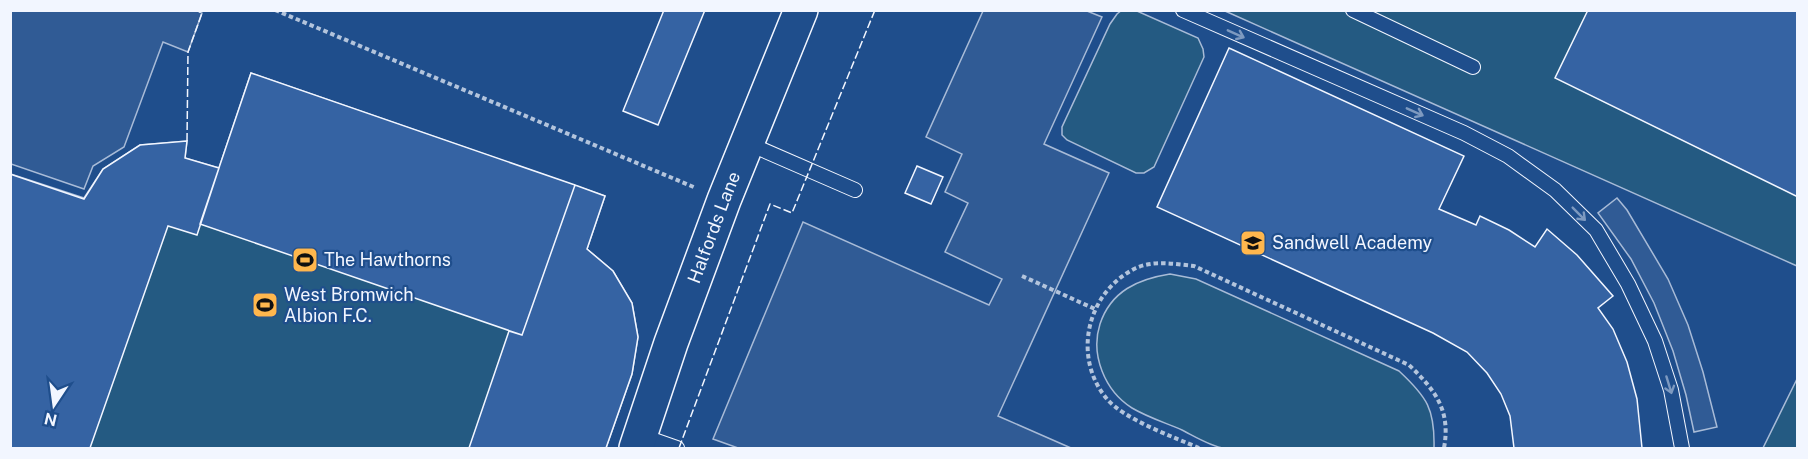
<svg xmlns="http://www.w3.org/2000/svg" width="1808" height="459" viewBox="0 0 1808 459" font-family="'Public Sans',sans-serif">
  <rect width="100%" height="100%" fill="#1f4e8c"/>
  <path fill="#245a82" stroke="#a8bbd7" stroke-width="1.5" d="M 1122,10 L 1137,11 L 1198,38 L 1203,49 L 1204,57 L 1154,167 L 1144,173 L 1136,173 L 1067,140 L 1062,135 L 1062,127 L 1110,24 L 1117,14 Z
    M 1225,11 L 1797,11 L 1797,266 Z
    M 251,73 L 605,196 L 587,249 L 613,271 L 632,303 L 638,337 L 632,374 L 606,448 L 11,448 L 11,174 L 84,198 L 103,169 L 140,145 L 187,141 L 185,158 L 219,168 Z
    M 1170,274 L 1196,279 L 1399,371 C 1427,397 1435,409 1434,448 C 1385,449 1337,448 1288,448 C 1268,448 1242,451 1224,448 C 1212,447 1194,436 1182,430 C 1166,423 1147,417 1132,408 C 1105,391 1090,355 1100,324 C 1111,291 1138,279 1170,274 Z
    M 1797,379 L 1797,448 L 1763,448 Z"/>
  <path fill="#305b95" stroke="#a8bbd7" stroke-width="1.5" d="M 196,10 L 202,13 L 188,52 L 163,42 L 124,147 L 93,166 L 84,189 L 11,164 L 11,11 Z
    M 983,11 L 1087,11 L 1102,17 L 1044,144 L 1109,173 L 998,416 L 1071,448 L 738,448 L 713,439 L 803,222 L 989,305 L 1002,279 L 945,252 L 968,203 L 945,192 L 962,154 L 926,137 Z
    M 1617,198 L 1627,210 L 1668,279 L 1688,325 L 1703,372 L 1717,427 L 1694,432 L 1686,395 L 1673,351 L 1654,303 L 1631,259 L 1598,213 Z"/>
  <path fill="#3563a3" stroke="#f2f6ff" stroke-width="1.5" d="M 664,10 L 705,10 L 658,125 L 623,111 Z
    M 1588,10 L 1798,10 L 1798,197 L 1555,78 Z
    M 1229,48 L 1464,156 L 1439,209 L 1476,225 L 1480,216 L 1509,230 L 1535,247 L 1547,229 L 1577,255 L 1613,296 L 1598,308 L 1613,329 L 1627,362 L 1637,399 L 1642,448 L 1514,448 L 1510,416 L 1501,394 L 1487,373 L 1467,352 L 1433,333 L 1157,207 Z
    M 251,73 L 575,185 L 522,335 L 200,224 Z
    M 187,141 L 185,158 L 219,168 L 197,235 L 168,226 L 90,448 L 10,448 L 10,174 L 84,199 L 103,169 L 140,145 Z
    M 917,166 L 943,177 L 931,204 L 905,193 Z
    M 575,185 L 605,196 L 587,249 L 613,271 L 632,303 L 638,337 L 632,374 L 606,448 L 469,448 L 509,331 L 522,335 Z"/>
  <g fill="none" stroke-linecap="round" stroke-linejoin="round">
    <g stroke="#f2f6ff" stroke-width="16">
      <path id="service" d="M 1183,10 L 1464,133 L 1508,156 L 1555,190 L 1596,230 L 1628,284 L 1655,341 L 1671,390 L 1682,448
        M 1353,10 L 1473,67
        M 747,143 L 855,190
        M 640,435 L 677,448"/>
    </g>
    <g stroke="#f2f6ff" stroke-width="36">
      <g id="tertiary">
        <path id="s1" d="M 636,448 L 671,343 L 724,200 L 801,10"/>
      </g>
    </g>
    <path stroke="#b3c4dc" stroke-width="4" stroke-dasharray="4.5 3" stroke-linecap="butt" d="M 275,10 L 696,188
      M 1022,276 L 1095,309
      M 1199,448 C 1174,437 1125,420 1107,399 C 1072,358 1086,292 1136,268 C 1154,260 1175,264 1194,266 L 1409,365 C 1435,390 1451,410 1444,448"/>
    <use href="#service" stroke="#1f4e8c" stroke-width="14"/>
    <use href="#tertiary" stroke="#1f4e8c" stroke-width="33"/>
    <path stroke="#f2f6ff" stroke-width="1.5" stroke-dasharray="8 3" stroke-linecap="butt" d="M 187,141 L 188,52 L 202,13 L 196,10
      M 679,448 L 770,204 L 792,213 L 875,10"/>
  </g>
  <defs><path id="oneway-shaft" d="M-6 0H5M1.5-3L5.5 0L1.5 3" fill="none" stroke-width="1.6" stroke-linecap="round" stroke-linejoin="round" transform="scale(1.5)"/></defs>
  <g stroke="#7e9ac0">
    <use href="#oneway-shaft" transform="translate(1236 34) rotate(24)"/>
    <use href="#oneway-shaft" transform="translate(1415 112) rotate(24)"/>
    <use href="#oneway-shaft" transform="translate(1579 214) rotate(45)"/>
    <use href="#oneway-shaft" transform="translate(1669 385) rotate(73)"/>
  </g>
  <defs>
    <g id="school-square" transform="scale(1.35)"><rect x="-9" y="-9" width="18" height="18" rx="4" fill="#ffb74d" stroke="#1f4e8c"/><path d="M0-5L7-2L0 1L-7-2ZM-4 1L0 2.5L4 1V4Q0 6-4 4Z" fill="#111"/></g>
    <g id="stadium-square" transform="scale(1.35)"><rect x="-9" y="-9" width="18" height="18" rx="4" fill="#ffb74d" stroke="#1f4e8c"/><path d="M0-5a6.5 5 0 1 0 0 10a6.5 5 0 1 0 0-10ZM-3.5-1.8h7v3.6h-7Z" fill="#111"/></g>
  </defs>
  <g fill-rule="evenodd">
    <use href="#school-square" x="1253" y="243"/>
    <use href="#stadium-square" x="305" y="260"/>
    <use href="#stadium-square" x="265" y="305"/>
  </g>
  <g text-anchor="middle" stroke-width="4.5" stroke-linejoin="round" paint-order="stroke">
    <g font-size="18" fill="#f2f6ff" stroke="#1f4e8c">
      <text dy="6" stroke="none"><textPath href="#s1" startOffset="234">Halfords Lane</textPath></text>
    </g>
    <g font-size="18" fill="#f2f6ff" stroke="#1f4e8c" text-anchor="start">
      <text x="1272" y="249">Sandwell Academy</text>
      <text x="324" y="266">The Hawthorns</text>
      <text x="284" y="301">West Bromwich<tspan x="284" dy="21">Albion F.C.</tspan></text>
    </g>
  </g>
  <rect width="1808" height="459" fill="none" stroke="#f2f6ff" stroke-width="24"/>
  <g transform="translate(54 405) rotate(193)" stroke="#1f4e8c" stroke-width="4.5" paint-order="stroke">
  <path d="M0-4.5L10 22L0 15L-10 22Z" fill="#f2f6ff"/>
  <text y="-9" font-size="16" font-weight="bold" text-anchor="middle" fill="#f2f6ff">N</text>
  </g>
</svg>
